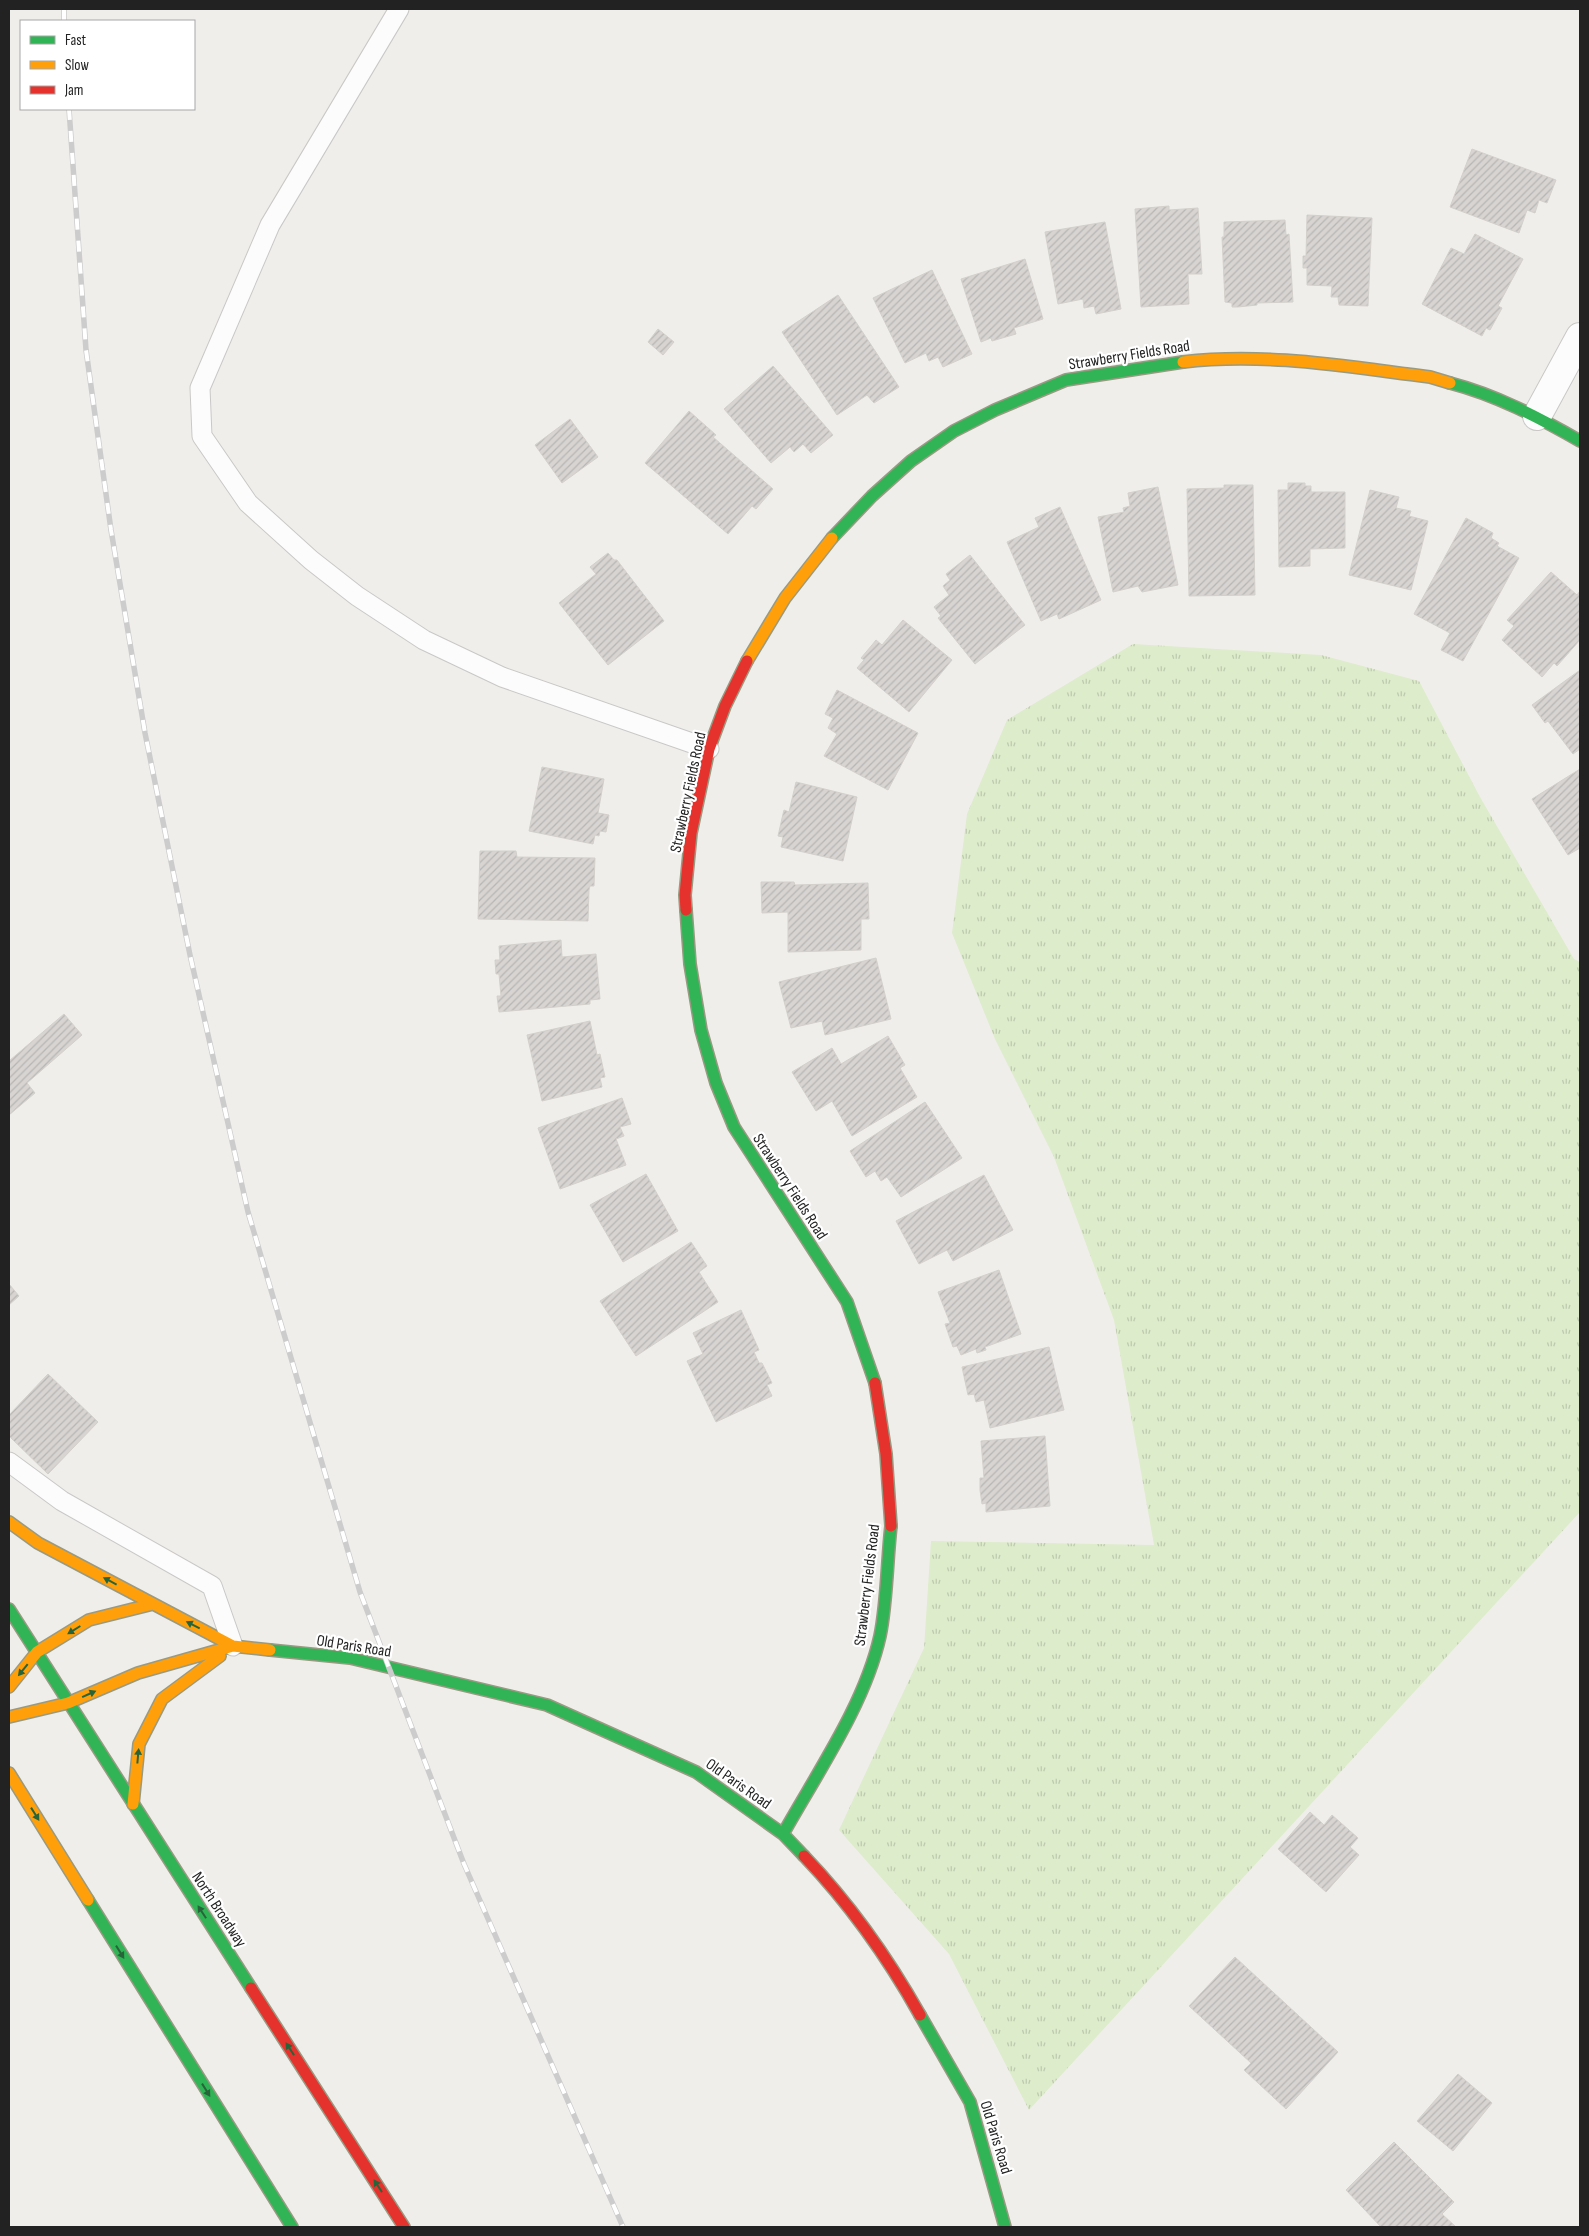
<svg xmlns="http://www.w3.org/2000/svg" width="1589" height="2236" viewBox="0 0 1589 2236" font-family="'Sofia Sans Condensed',sans-serif">
  <defs>
    <pattern id="grass-tufts" width="24" height="20" patternUnits="userSpaceOnUse" patternTransform="scale(1.25)"><rect width="24" height="20" fill="#ddeccb"/><path d="M3 7l-1-3M5 7V3M7 7l1-3M15 17l-1-3M17 17v-4M19 17l1-3" fill="none" stroke="#bdcaae"/></pattern>
    <pattern id="building-hatch" width="6" height="6" patternUnits="userSpaceOnUse" patternTransform="scale(1.25)"><rect width="6" height="6" fill="#d7d4d2"/><path d="M-1 1l2-2M0 6l6-6M5 7l2-2" fill="none" stroke="#b8b6b4"/></pattern>
  </defs>
  <rect width="100%" height="100%" fill="#f0eeeb"/>
  <path fill="url(#grass-tufts)" d="M 1133,644 L 1321,655 L 1419,681 L 1480,797 L 1574,959 L 1580,962 L 1580,1512 L 1029,2110 L 949,1954 L 839,1830 L 924,1648 L 931,1541 L 1154,1545 L 1114,1320 L 1054,1157 L 995,1039 L 952,933 L 967,814 L 1007,720 Z"/>
  <path fill="url(#building-hatch)" stroke="#d3d0cc" d="M 1472,149 L 1556,180 L 1547,203 L 1539,200 L 1535,213 L 1527,210 L 1519,233 L 1450,207 Z
    M 1169,206 L 1169,210 L 1198,208 L 1202,274 L 1188,274 L 1189,304 L 1141,307 L 1135,209 Z
    M 1307,215 L 1372,218 L 1368,306 L 1339,305 L 1338,297 L 1331,297 L 1332,286 L 1307,285 L 1307,268 L 1303,268 L 1303,256 L 1306,256 Z
    M 1285,220 L 1286,235 L 1289,234 L 1293,302 L 1257,303 L 1257,305 L 1238,307 L 1232,307 L 1232,303 L 1225,302 L 1222,237 L 1224,237 L 1224,222 Z
    M 1105,222 L 1121,309 L 1096,314 L 1094,306 L 1084,308 L 1083,299 L 1058,304 L 1045,232 Z
    M 1475,234 L 1523,259 L 1498,306 L 1502,308 L 1501,310 L 1490,330 L 1486,328 L 1482,336 L 1422,304 L 1451,248 L 1464,254 Z
    M 1025,259 L 1043,319 L 1014,328 L 1016,334 L 992,341 L 991,338 L 981,342 L 961,279 Z
    M 932,270 L 972,354 L 943,367 L 938,357 L 929,361 L 926,353 L 905,363 L 873,298 Z
    M 838,295 L 899,387 L 874,403 L 867,395 L 837,415 L 782,332 Z
    M 658,329 L 674,342 L 663,355 L 648,342 Z
    M 773,366 L 833,435 L 811,453 L 803,444 L 794,452 L 790,447 L 771,463 L 724,409 Z
    M 689,411 L 716,435 L 713,437 L 773,489 L 756,509 L 752,506 L 728,534 L 645,463 Z
    M 570,419 L 598,457 L 562,483 L 535,445 Z
    M 1288,483 L 1305,483 L 1305,486 L 1311,486 L 1311,492 L 1345,492 L 1345,548 L 1310,549 L 1310,566 L 1279,567 L 1278,490 L 1288,490 Z
    M 1224,485 L 1253,485 L 1255,595 L 1189,596 L 1187,489 L 1224,488 Z
    M 1158,487 L 1178,585 L 1142,592 L 1138,586 L 1113,592 L 1098,517 L 1124,512 L 1123,508 L 1130,506 L 1128,493 Z
    M 1370,490 L 1399,497 L 1396,508 L 1411,511 L 1409,516 L 1428,521 L 1411,590 L 1349,575 Z
    M 1060,507 L 1101,600 L 1059,619 L 1057,614 L 1041,621 L 1007,542 L 1039,527 L 1035,518 Z
    M 1466,518 L 1493,533 L 1491,538 L 1499,543 L 1497,546 L 1519,558 L 1463,661 L 1441,650 L 1450,633 L 1414,614 Z
    M 608,553 L 614,560 L 617,560 L 620,564 L 664,621 L 608,665 L 559,603 L 596,574 L 590,567 Z
    M 970,555 L 1025,625 L 975,664 L 938,618 L 941,616 L 934,607 L 949,595 L 943,586 L 950,580 L 946,574 Z
    M 1551,572 L 1577,595 L 1580,591 L 1580,640 L 1557,666 L 1554,663 L 1542,677 L 1502,640 L 1514,626 L 1507,620 Z
    M 903,620 L 952,660 L 909,712 L 857,668 L 864,660 L 861,658 L 872,645 L 876,640 L 882,645 Z
    M 1580,670 L 1580,749 L 1573,754 L 1548,721 L 1545,723 L 1532,705 Z
    M 837,690 L 918,733 L 888,790 L 824,756 L 837,734 L 828,728 L 833,718 L 825,714 Z
    M 542,767 L 604,779 L 598,813 L 609,815 L 606,832 L 600,831 L 599,836 L 595,835 L 593,844 L 529,831 Z
    M 1580,769 L 1580,848 L 1568,855 L 1532,799 Z
    M 796,782 L 857,797 L 843,861 L 781,847 L 783,837 L 778,836 L 783,814 L 784,810 L 789,812 Z
    M 480,851 L 516,851 L 517,857 L 595,858 L 594,886 L 590,886 L 589,890 L 588,921 L 478,919 Z
    M 761,882 L 794,882 L 795,885 L 868,883 L 869,919 L 861,919 L 861,950 L 788,952 L 788,912 L 762,913 Z
    M 561,940 L 562,957 L 596,954 L 600,999 L 590,1000 L 590,1004 L 499,1012 L 497,996 L 501,996 L 499,974 L 496,974 L 495,960 L 500,960 L 499,946 Z
    M 876,958 L 891,1019 L 825,1035 L 822,1021 L 791,1028 L 779,982 Z
    M 64,1014 L 82,1035 L 27,1083 L 35,1093 L 9,1115 L 9,1061 Z
    M 590,1021 L 597,1055 L 600,1054 L 605,1077 L 600,1078 L 602,1087 L 542,1101 L 527,1035 Z
    M 888,1036 L 905,1065 L 900,1068 L 917,1097 L 852,1136 L 832,1101 L 816,1111 L 792,1072 L 832,1048 L 841,1064 Z
    M 622,1098 L 631,1124 L 620,1127 L 624,1136 L 616,1139 L 626,1165 L 560,1189 L 538,1128 Z
    M 925,1102 L 962,1158 L 901,1197 L 887,1177 L 881,1181 L 875,1171 L 866,1177 L 850,1151 Z
    M 646,1174 L 678,1231 L 623,1262 L 590,1205 Z
    M 984,1175 L 1013,1230 L 953,1261 L 947,1250 L 919,1264 L 896,1221 Z
    M 691,1242 L 707,1266 L 699,1272 L 718,1302 L 636,1356 L 600,1301 Z
    M 999,1270 L 1021,1334 L 985,1347 L 986,1350 L 977,1353 L 976,1349 L 961,1355 L 957,1346 L 953,1347 L 945,1324 L 950,1323 L 938,1292 Z
    M 9,1284 L 19,1296 L 9,1305 Z
    M 741,1310 L 759,1350 L 754,1352 L 759,1363 L 762,1363 L 772,1383 L 767,1385 L 772,1396 L 716,1422 L 687,1361 L 703,1354 L 693,1333 Z
    M 1049,1347 L 1064,1410 L 990,1428 L 984,1400 L 976,1402 L 974,1394 L 968,1395 L 962,1367 Z
    M 48,1374 L 98,1422 L 48,1474 L 9,1436 L 9,1415 Z
    M 1045,1436 L 1050,1506 L 986,1512 L 986,1503 L 982,1504 L 980,1490 L 980,1478 L 984,1478 L 981,1441 Z
    M 1310,1812 L 1324,1825 L 1332,1815 L 1358,1838 L 1350,1847 L 1359,1855 L 1326,1892 L 1278,1849 Z
    M 1235,1957 L 1338,2052 L 1286,2109 L 1244,2070 L 1251,2063 L 1189,2006 Z
    M 1458,2074 L 1492,2103 L 1453,2151 L 1417,2121 Z
    M 1394,2142 L 1454,2202 L 1442,2214 L 1456,2227 L 1381,2227 L 1346,2190 Z"/>
  <g fill="none" stroke-linecap="round" stroke-linejoin="round">
    <g stroke="#c9c8c7" stroke-width="21">
      <path id="lane" d="M 399,9 L 270,225 L 200,388 L 202,436 L 248,503 L 311,560 L 357,596 L 424,640 L 502,677 L 709,749
        M 9,1462 L 62,1501 L 212,1586 L 233,1646"/>
    </g>
    <g stroke="#c9c8c7" stroke-width="30">
      <path id="street" d="M 1537,416 L 1580,337"/>
    </g>
    <g stroke="#999a82" stroke-width="14">
      <path id="fast" d="M 1450,383 C 1496,395 1538,417 1580,441
        M 832,538 L 872,496 L 911,461 L 954,431 L 995,410 L 1066,380 L 1183,362
        M 686,910 L 690,964 L 701,1030 L 716,1083 L 734,1127 L 847,1302 L 875,1383
        M 9,1609 L 251,1988
        M 270,1650 L 350,1658 L 547,1705 L 696,1772 L 783,1834 L 804,1856
        M 783,1834 C 817,1773 865,1704 880,1636 C 887,1603 887,1560 891,1526
        M 88,1900 L 292,2227
        M 920,2015 L 970,2102 L 1005,2227"/>
    </g>
    <g stroke="#999a82" stroke-width="14">
      <path id="slow" d="M 1183,362 C 1266,352 1348,367 1430,377 L 1450,383
        M 747,661 L 785,598 L 832,538
        M 9,1522 L 38,1543 L 233,1646 L 270,1650
        M 9,1687 L 37,1652 L 89,1620 L 153,1604
        M 9,1717 L 68,1703 L 138,1673 L 233,1646
        M 9,1773 L 88,1900
        M 133,1804 L 139,1744 L 162,1699 L 220,1656"/>
    </g>
    <g stroke="#999a82" stroke-width="14">
      <path id="jam" d="M 686,910 L 685,895 L 691,833 L 709,749 L 725,706 L 747,661
        M 875,1383 L 886,1454 L 891,1526
        M 804,1856 C 849,1903 888,1958 920,2015
        M 251,1988 L 404,2227"/>
    </g>
    <use href="#lane" stroke="#fdfcfc" stroke-width="19"/>
    <use href="#street" stroke="#fdfcfc" stroke-width="28"/>
    <use href="#fast" stroke="#30b455" stroke-width="11"/>
    <use href="#slow" stroke="#ff9f0a" stroke-width="11"/>
    <use href="#jam" stroke="#e5322d" stroke-width="11"/>
    <g stroke="#ccc" stroke-width="5.5">
      <path id="rail" d="M 64,9 L 64,21
        M 69,109 L 86,350 L 111,530 L 145,733 L 190,955 L 248,1212 L 360,1592 L 464,1864 L 623,2227"/>
    </g>
    <use href="#rail" stroke="#fff" stroke-width="4" stroke-dasharray="11" stroke-linecap="butt"/>
  </g>
  <defs><path id="oneway-solid" d="M-6-.8H1V-3.2L6.5 0L1 3.2V.8H-6Z" transform="scale(1.25)"/></defs>
  <g fill="#286439">
    <use href="#oneway-solid" transform="translate(110 1581) rotate(-152)"/>
    <use href="#oneway-solid" transform="translate(193 1625) rotate(-153)"/>
    <use href="#oneway-solid" transform="translate(74 1630) rotate(148)"/>
    <use href="#oneway-solid" transform="translate(23 1670) rotate(129)"/>
    <use href="#oneway-solid" transform="translate(89 1694) rotate(-24)"/>
    <use href="#oneway-solid" transform="translate(138 1756) rotate(-85)"/>
    <use href="#oneway-solid" transform="translate(35 1814) rotate(58)"/>
    <use href="#oneway-solid" transform="translate(202 1912) rotate(-123)"/>
    <use href="#oneway-solid" transform="translate(120 1952) rotate(58)"/>
    <use href="#oneway-solid" transform="translate(290 2049) rotate(-123)"/>
    <use href="#oneway-solid" transform="translate(206 2090) rotate(58)"/>
    <use href="#oneway-solid" transform="translate(378 2186) rotate(-123)"/>
  </g>
  <g text-anchor="middle" stroke-width="4.5" stroke-linejoin="round" paint-order="stroke">
    <g font-size="16" fill="#222" stroke="#fff">
      <text transform="translate(1129 354) rotate(-9)" y="6">Strawberry Fields Road</text>
      <text transform="translate(687 792) rotate(-78)" y="6">Strawberry Fields Road</text>
      <text transform="translate(791 1186) rotate(57)" y="6">Strawberry Fields Road</text>
      <text transform="translate(866 1585) rotate(-83)" y="6">Strawberry Fields Road</text>
      <text transform="translate(354 1645) rotate(9)" y="6">Old Paris Road</text>
      <text transform="translate(739 1783) rotate(35)" y="6">Old Paris Road</text>
      <text transform="translate(220 1909) rotate(57)" y="6">North Broadway</text>
      <text transform="translate(997 2137) rotate(73)" y="6">Old Paris Road</text>
    </g>
  </g>
  <rect width="1589" height="2236" fill="none" stroke="#222222" stroke-width="20"/>
  <rect x="20" y="20" width="175" height="90" fill="#ffffff" stroke="#a7a7a7"/>
  <rect x="30" y="36" width="25" height="8" fill="#30b455" stroke="#a7a7a7"/>
  <text x="65" y="45" font-size="15" fill="#222222">Fast</text>
  <rect x="30" y="61" width="25" height="8" fill="#ff9f0a" stroke="#a7a7a7"/>
  <text x="65" y="70" font-size="15" fill="#222222">Slow</text>
  <rect x="30" y="86" width="25" height="8" fill="#e5322d" stroke="#a7a7a7"/>
  <text x="65" y="95" font-size="15" fill="#222222">Jam</text>
</svg>
